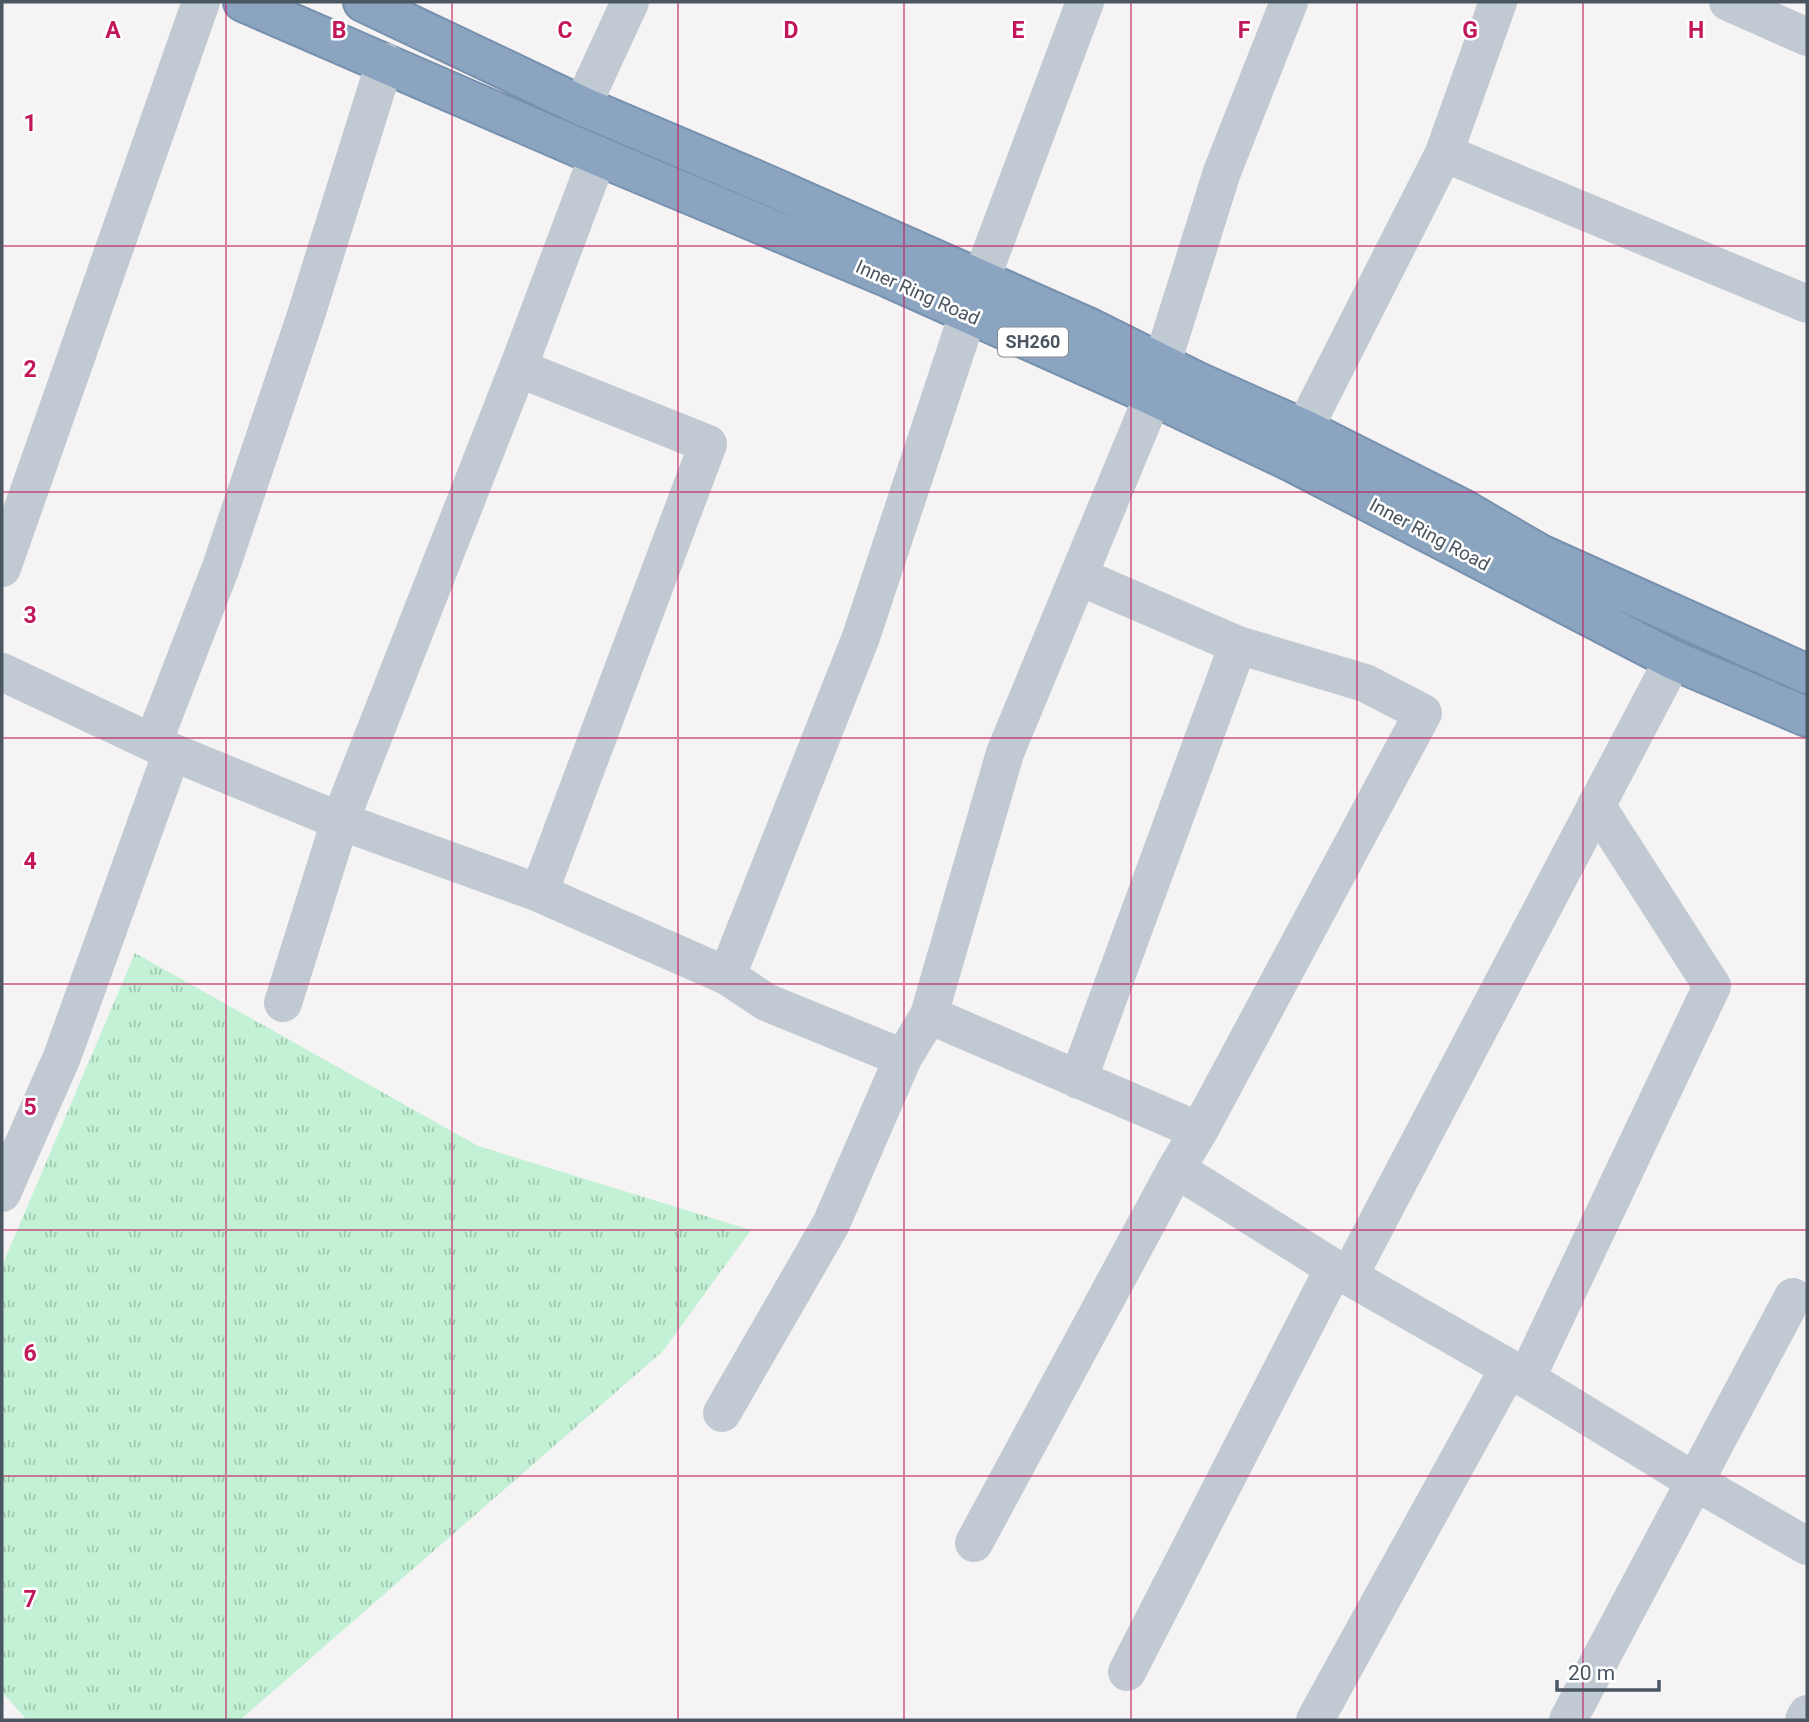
<svg xmlns="http://www.w3.org/2000/svg" width="1809" height="1722" viewBox="0 0 1809 1722" font-family="Roboto,sans-serif">
<defs>
<pattern id="park-tufts" width="24" height="20" patternUnits="userSpaceOnUse" patternTransform="scale(1.75)"><rect width="24" height="20" fill="#c3f1d5"/><path d="M3 7l-1-3M5 7V3M7 7l1-3M15 17l-1-3M17 17v-4M19 17l1-3" fill="none" stroke="#a0c6b0"/></pattern>
</defs>
<rect width="100%" height="100%" fill="#f5f3f3"/>
<path fill="url(#park-tufts)" d="M135 953 478 1146 751 1230 663 1351 240 1720H27L2 1692V1266Z"/>
<g fill="none" stroke-linecap="round" stroke-linejoin="round">
<g stroke="#7690ad" stroke-width="42">
<path id="highway" d="M243 2 598 156 889 278 1153 396 1292 462 1673 660 1807 717
M363 2 582 106 770 186 1090 328 1200 383 1304 429 1461 508 1540 554 1807 674"/>
</g>
<path stroke="#c1cad2" stroke-width="38" d="M1728 2 1807 37
M582 106 630 2
M1444 153 1498 2
M1162 363 1222 172 1289 2
M518 368 708 444 539 893
M1304 429 1444 153 1807 304
M2 568 201 2
M2 672 172 752 340 821 539 893 727 976 766 1002 903 1058 929 1015 1199 1131 1176 1169 1334 1268 1509 1368 1694 1481 1807 1546
M153 743 221 567 306 315 385 62
M727 976 861 637 968 314 1085 2
M283 1003 340 821 518 368 598 156
M929 1015 1005 753 1153 396
M1078 1080 1238 645 1078 576
M1199 1131 1423 713 1365 683 1238 645
M2 1193 62 1057 172 752
M1349 1276 1673 660
M1526 1379 1712 986 1596 805
M722 1413 831 1224 903 1058
M974 1543 1176 1169
M1127 1672 1334 1268
M1315 1720 1509 1368
M1568 1720 1793 1297
M1804 1720 1807 1714"/>
<use href="#highway" stroke="#8ba5c1" stroke-width="38"/>
</g>
<path fill="none" stroke="#c2185b" stroke-width="2" stroke-opacity="0.55" d="M226 2V1720M452 2V1720M678 2V1720M904 2V1720M1131 2V1720M1357 2V1720M1583 2V1720M2 246H1807M2 492H1807M2 738H1807M2 984H1807M2 1230H1807M2 1476H1807"/>
<g text-anchor="middle" stroke-width="5" stroke-linejoin="round" paint-order="stroke">
<rect fill="#fff" stroke="#808990" stroke-width="2" x="998" y="327.5" width="70" height="29" rx="5"/>
<g font-size="18" font-weight="bold" fill="#4a5661">
<text x="1033" y="348">SH260</text>
</g>
<g font-size="19" fill="#4a5661" stroke="#fff">
<text transform="translate(918 292) rotate(24)" y="7">Inner Ring Road</text>
<text transform="translate(1430 534) rotate(28)" y="7">Inner Ring Road</text>
</g>
</g>
<g font-size="23" text-anchor="middle" font-weight="bold" fill="#c2185b" stroke="#fff" stroke-width="5" stroke-linejoin="round" paint-order="stroke">
<text x="113" y="38">A</text>
<text x="339" y="38">B</text>
<text x="565" y="38">C</text>
<text x="791" y="38">D</text>
<text x="1018" y="38">E</text>
<text x="1244" y="38">F</text>
<text x="1470" y="38">G</text>
<text x="1696" y="38">H</text>
<text x="30" y="131">1</text>
<text x="30" y="377">2</text>
<text x="30" y="623">3</text>
<text x="30" y="869">4</text>
<text x="30" y="1115">5</text>
<text x="30" y="1361">6</text>
<text x="30" y="1607">7</text>
</g>
<rect width="1809" height="1722" fill="none" stroke="#4a5661" stroke-width="7"/>
<path d="M1557 1680v10h102v-10" fill="none" stroke="#4a5661" stroke-width="3.5"/>
<text x="1568" y="1680" font-size="21" fill="#4a5661" stroke="#ffffff" stroke-width="5" paint-order="stroke">20 m</text>
</svg>
